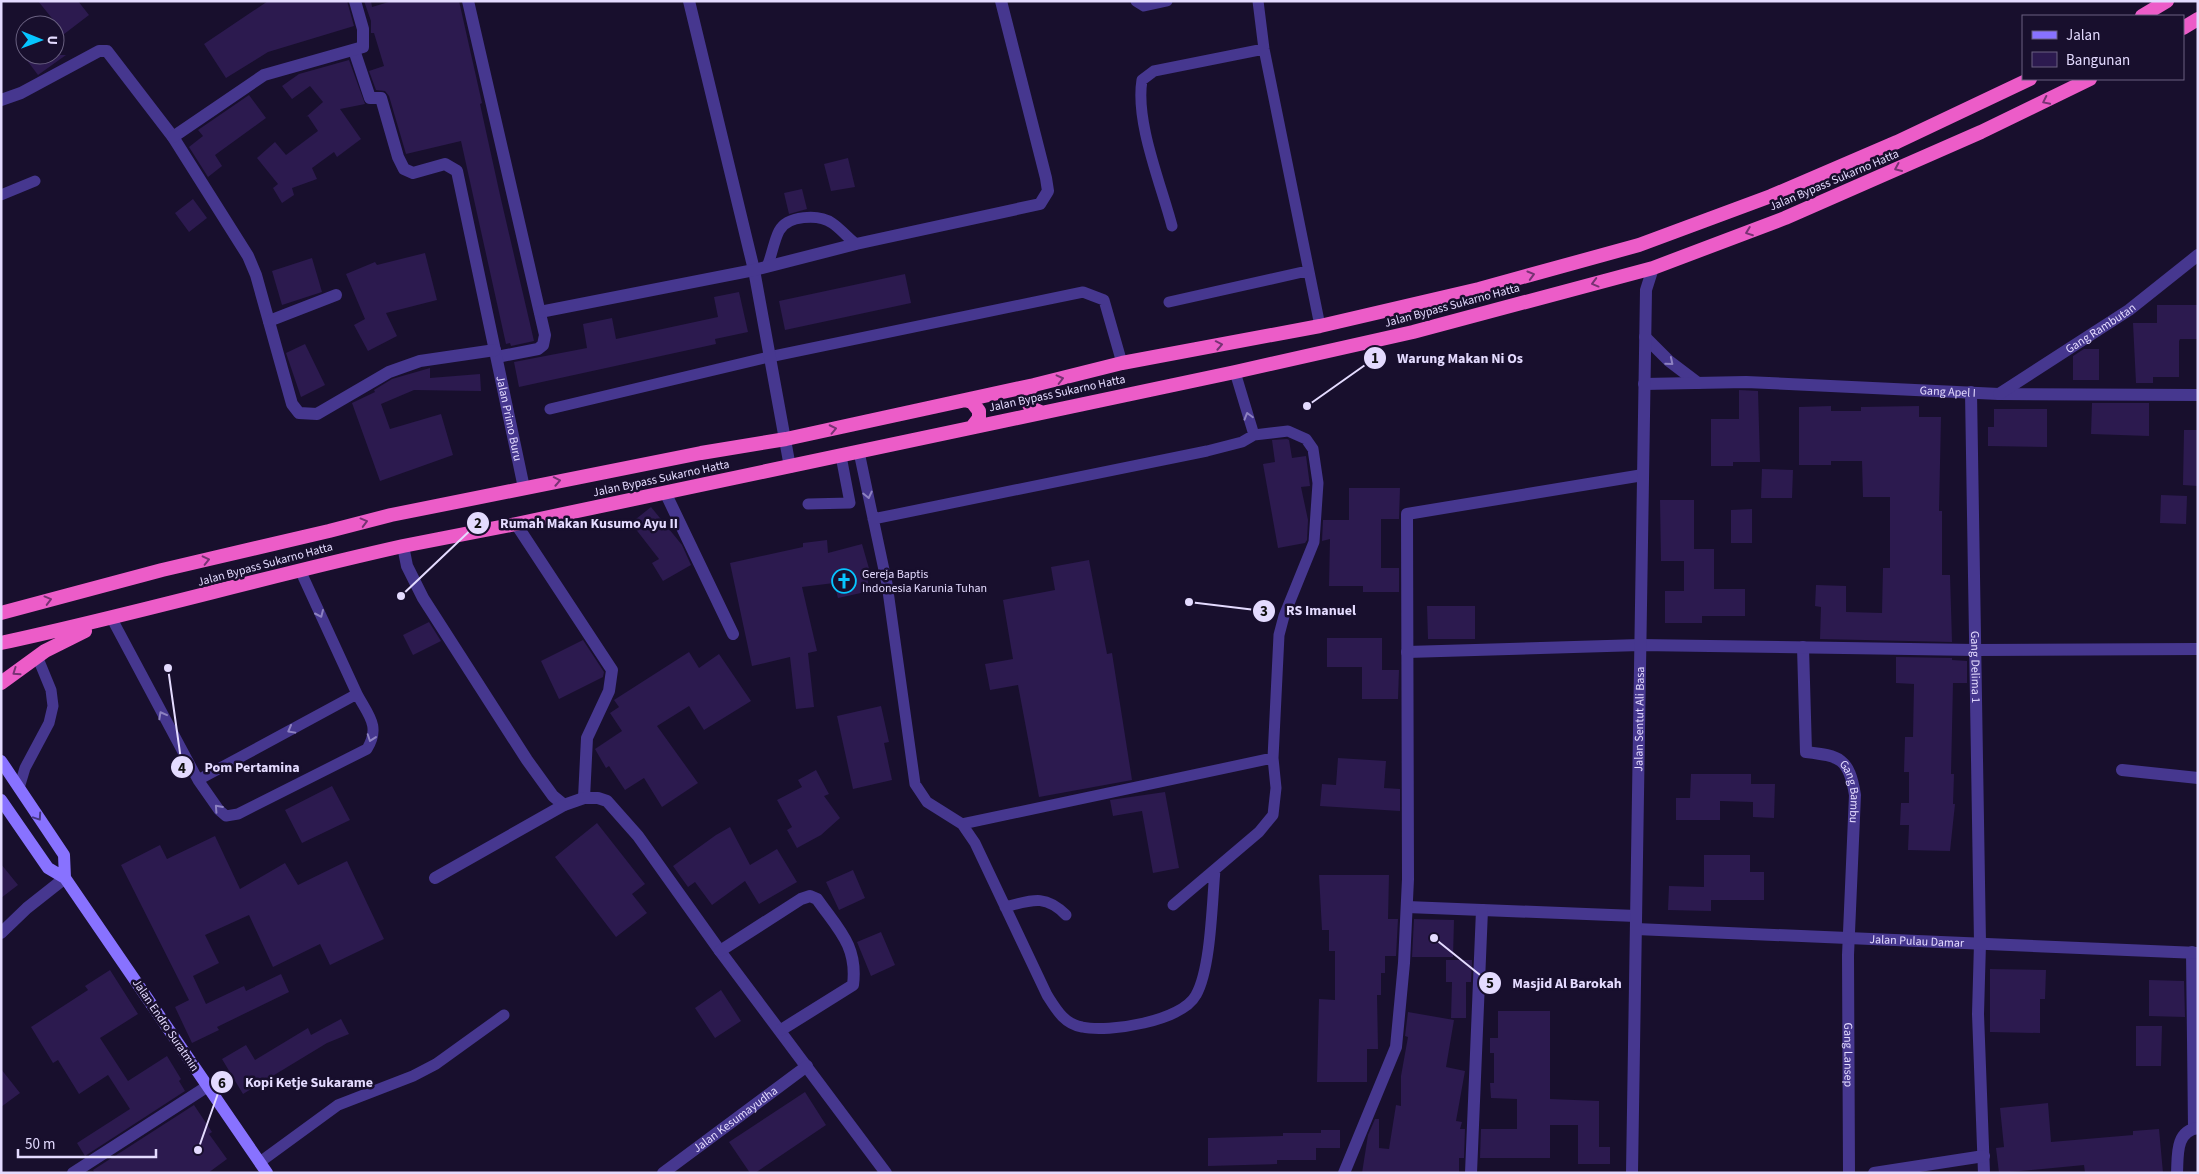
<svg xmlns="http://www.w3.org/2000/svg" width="2199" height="1174" viewBox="0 0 2199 1174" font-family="'Source Sans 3',sans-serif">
<rect width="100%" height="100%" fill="#180f2d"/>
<path fill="#2c1a4f" d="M38 1H78L89 15 55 41V22Z
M268 1H347L354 26 268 52 226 78 204 44Z
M364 1H371L372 7 392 1H459L482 103 480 104 500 195 534 341 511 346 510 343 506 344 461 141 406 154 389 96 385 91 376 90 369 71 384 66 374 33H371V21Z
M23 55H66L38 75Z
M349 60 365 104 340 109 361 139 337 157 334 152 312 168 317 179 292 188 294 195 282 203 273 188 278 184 257 158 275 142 286 155 318 131 308 116 306 117 323 102 310 86 292 99 282 86 299 74Z
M249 95 266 118 215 155 222 166 208 177 189 147 203 136 198 130Z
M848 158 855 187 831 191 824 164Z
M802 189 807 209 789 214 784 193Z
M193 199 207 218 189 232 175 213Z
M425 253 437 300 386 313 397 336 368 351 354 325 365 319 346 274 375 262 377 265Z
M312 258 322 292 282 305 272 271Z
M905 274 911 303 785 330 779 301Z
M739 292 748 332 715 339 716 344 519 387 514 362 587 348 583 324 612 318 616 339 718 317 714 297Z
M2157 305H2198V339H2180L2179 341V377H2153V383H2136L2133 323H2157Z
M305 344 325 385 301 397 286 353Z
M2084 349H2099V380H2073V356Z
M430 368V378L480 374 481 391 414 390 381 404 390 429 441 414 453 455 380 481 352 403 375 392 374 390 392 379Z
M1739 390 1758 391 1760 462H1733V466H1711V419H1739Z
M2092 403H2149V436L2091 434Z
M1831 406V411H1861V407L1919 406V417H1941L1939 511H1942V575H1950L1952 642 1820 639 1821 607 1815 606 1816 585 1846 586V612L1882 613 1883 568H1890V497H1863L1862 461H1831V465H1799V407Z
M1994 409H2047V447L1988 446V427H1994Z
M2184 430H2198V486L2183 485Z
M1287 439 1289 440 1292 458 1306 456 1310 486 1301 487 1308 520 1307 540 1305 543 1278 548 1263 464 1275 462 1272 440Z
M1762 469 1793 470 1792 498H1761Z
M1349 488H1400L1399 519H1381V568H1399V592H1363V586H1329L1330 539 1322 541 1323 520H1349Z
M2161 495 2187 496 2186 524 2160 523Z
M1660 500H1694V549H1714V589H1745V616H1702V623H1665V591H1684V561H1661Z
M651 507 682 545 691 565 663 581 652 563 659 559 631 523Z
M1752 509V543H1731V510Z
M827 540 828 553 862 544 870 572 866 573 870 591 838 598 834 583 802 587 817 651 808 653 814 707 796 709 790 657 752 666 730 563 803 547V543Z
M1089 560 1107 654 1112 653 1132 780 1039 797 1018 685 990 690 985 664 1013 659 1003 600 1055 590 1051 567Z
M1427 606H1475V639H1428Z
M429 622 441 641 413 655 403 635Z
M1327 638H1382V670H1399L1398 699H1362V667H1327Z
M583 640 604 672 603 677 559 699 541 661Z
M689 652 699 668 719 654 751 701 704 730 689 706 657 726 698 783 662 807 644 778 625 790 609 766 606 768 595 749 622 731 610 713 619 707 614 700Z
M1896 657 1952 658V660L1967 661V683H1953L1951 774H1954L1953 804H1955L1950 851 1908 850 1909 825H1900L1901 803H1909V772H1904L1905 737H1913L1914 684 1896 683Z
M881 706 889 742 884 743 892 780 853 789 837 716Z
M1338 758 1386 761 1384 788 1400 789V811L1320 806 1322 784 1336 785Z
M816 770 829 794 824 796 840 818 821 835 797 848 787 830 792 827 777 800 802 787 798 780Z
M1691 774H1751V784H1775L1774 818 1753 817V802L1720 801V820H1676V798H1690Z
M332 786 350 820 302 843 285 810Z
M1165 792 1179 868 1153 873 1142 811 1113 816 1110 800Z
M597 823 645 884 632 894 647 913 616 937 555 857Z
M730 827 750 865 777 849 797 882 759 904 745 881 712 905 695 882 688 887 673 866 716 835Z
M215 836 240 889 285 863 298 885 347 861 384 939 330 965 320 944 273 967 249 915 205 935 219 963 193 976 206 1004 244 986 246 991 281 974 289 992 217 1027 219 1030 192 1043 175 1007 189 1000 121 865 160 845 167 859Z
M1704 855H1750V872H1764V900H1711V911L1668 910 1669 886 1704 887Z
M1 864 18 885 1 898Z
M853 870 865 898 839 910 826 882Z
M1319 875H1389L1388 919H1398L1396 956H1385V973H1381V995H1377L1378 1049H1367V1082H1317L1319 999 1335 1000V951H1329V930H1322Z
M1414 919 1454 920 1453 957H1412Z
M881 932 895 965 871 976 857 942Z
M1446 960H1472L1471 982H1466V1018H1451L1452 982H1446Z
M1990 969 2046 970 2045 999H2040V1033L1990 1032Z
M110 970 138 1014 100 1038 128 1081 167 1056 181 1079 179 1081 185 1091 85 1156 77 1143 130 1109 108 1075 79 1094 58 1060 53 1063 31 1027 88 990 85 986Z
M2149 980 2184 981 2185 1017 2149 1016Z
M721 990 741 1021 715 1038 695 1008Z
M1498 1011H1550V1099L1599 1101V1147H1610V1164H1578V1125H1550V1158H1480L1481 1129H1517V1099L1491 1098 1490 1083H1494V1053H1490V1038H1498Z
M1408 1012 1454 1020 1446 1067 1465 1071 1456 1121 1462 1122 1460 1129H1465L1464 1158H1459V1173H1362L1368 1135 1375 1119H1379V1148L1389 1149 1396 1105 1401 1106V1076L1408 1037 1405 1036Z
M341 1019 349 1034 327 1043 243 1094 222 1059 246 1045 255 1060 308 1028 311 1035Z
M2136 1026H2162L2161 1066H2136Z
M1 1069 20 1093 1 1107Z
M805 1092 826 1125 755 1173H750L729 1142Z
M2048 1103 2051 1142 2133 1135V1131L2159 1129 2163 1173H2085L2084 1165 1999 1173 1996 1148 2004 1147 2000 1108Z
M194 1105 212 1132 209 1134 227 1159 208 1173H95L93 1170Z
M1321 1130H1340V1148H1316V1160H1277V1164L1208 1166V1138L1283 1136V1133H1321Z"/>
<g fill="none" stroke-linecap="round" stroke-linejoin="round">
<path stroke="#46378f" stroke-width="11" d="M1136 1 1144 6 1167 1
M1258 1 1264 49 1320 326
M1 195 35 181
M1172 226C1161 184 1135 122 1142 80L1154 71 1264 49
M768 264C772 254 774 241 779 231 787 215 819 214 832 223 841 229 848 238 856 244
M1169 302 1307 271
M1235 372 1254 435
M550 409 769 357 1083 292 1104 300 1122 363
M859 452 887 584 915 784 927 802 962 824 975 843 1047 995C1056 1009 1064 1024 1082 1027 1109 1033 1182 1021 1196 995 1211 969 1212 902 1215 870
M808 504 850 503 841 456
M873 519 1207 451 1242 442 1254 435 1288 431 1306 439 1313 449 1318 483 1314 542 1284 616 1279 635 1273 758 1276 788 1273 815 1259 832 1173 905
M112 619 198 780 357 694 300 570
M198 780 219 810 226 816 238 814 367 749C381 726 368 715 357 694
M19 788 25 768 49 723 53 706 51 690 37 656
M962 824 1273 758
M1005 907C1032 900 1045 894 1066 915
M260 1162 338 1105 413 1076 436 1064 504 1015"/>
<g stroke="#46378f" stroke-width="12">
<path d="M468 1 545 335 543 345 538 349 497 357"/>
<path d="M689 1 754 270 790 467"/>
<path id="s1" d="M354 50 370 98H381L398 157 404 169 413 173 445 164 457 171 524 488"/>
<path d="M1 100 21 93 99 51H107L173 137 248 256 256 275 292 404 299 413 317 414 389 372 420 361 495 350"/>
<path d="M173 137 264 75 363 47V29L355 1"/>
<path d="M540 312 754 270 856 244 1040 204 1048 191 1046 178 1001 1"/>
<path d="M269 321 336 295"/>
<path d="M1645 337 1669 361 1698 383"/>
<path id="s2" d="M1644 384 1746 382 1999 394 2198 395"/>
<path id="s3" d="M1971 392 1980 943 1978 1014 1984 1173"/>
<path id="s4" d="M1999 394 2129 310 2198 255"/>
<path d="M665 492 733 634"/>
<path d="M516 524 612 670 609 691 587 738 584 798"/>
<path d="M403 546 407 566 423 598 527 760 553 796 564 805"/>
<path id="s5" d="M1803 647 1806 752C1840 756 1849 758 1855 795L1848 955 1849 1173"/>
<path d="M1407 652 1640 645 1975 650 2198 649"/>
<path d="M2122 770 2198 778"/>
<path d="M435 878 564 805 584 798H598L607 801 638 836 720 951 886 1173"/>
<path d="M1407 907 1636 916"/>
<path d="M1 933 27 908 65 878"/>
<path d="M720 951 801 899 810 896 817 899C838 929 858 946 853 985L781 1030"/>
<path d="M2192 952 2194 1128"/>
<path d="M73 1173 208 1086"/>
<path id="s6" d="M663 1173 807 1066"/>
<path d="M1344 1173 1396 1047 1404 963 1408 879 1407 514 1643 475"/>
<path d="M1471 1173 1482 910"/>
<path d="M1874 1173 1984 1156"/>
<path d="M2177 1173C2178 1156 2175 1131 2198 1128"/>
</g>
<g stroke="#46378f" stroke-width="12">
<path id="s7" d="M1636 929 2198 953"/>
<path id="s8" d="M1632 1173 1646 290 1653 268"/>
</g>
<path stroke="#8872ff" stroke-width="12" d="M1 761 64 855 65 878
M1 800 48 868 65 878 267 1173"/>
<path stroke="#ec5cc8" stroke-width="14" d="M2142 16 2167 1
M2183 28 2198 19
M1034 385 1029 390 1026 399 1031 408 1040 412
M965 400 972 402 979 411V418L972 427
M1 613 162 570 329 531 391 515 701 453 786 439 1034 385 1122 363 1320 326 1479 289 1639 245 1771 196 1897 142 2030 79
M1 643C136 614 268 576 403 546L516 524 1235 372 1413 332 1653 268 1785 218 1981 132 2090 79
M1 683 45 651 85 631"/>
</g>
<defs><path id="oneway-chevron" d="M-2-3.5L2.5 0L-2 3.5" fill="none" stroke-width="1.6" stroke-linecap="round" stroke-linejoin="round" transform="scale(1.25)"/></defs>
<g stroke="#773273">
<use href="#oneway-chevron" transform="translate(2046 101) rotate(154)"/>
<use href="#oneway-chevron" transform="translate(1898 168) rotate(156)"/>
<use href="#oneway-chevron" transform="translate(1749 232) rotate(159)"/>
<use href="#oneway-chevron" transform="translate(1531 275) rotate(-16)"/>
<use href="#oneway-chevron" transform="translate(1595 283) rotate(165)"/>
<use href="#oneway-chevron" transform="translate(1219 345) rotate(-11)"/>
<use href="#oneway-chevron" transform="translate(1060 379) rotate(-14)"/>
<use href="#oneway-chevron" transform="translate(833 429) rotate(-12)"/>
<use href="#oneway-chevron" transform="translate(557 481) rotate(-11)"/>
<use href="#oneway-chevron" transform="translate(364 522) rotate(-15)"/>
<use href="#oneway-chevron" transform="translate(206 560) rotate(-13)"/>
<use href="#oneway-chevron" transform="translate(48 600) rotate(-15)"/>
<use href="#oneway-chevron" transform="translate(16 672) rotate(145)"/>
</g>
<g stroke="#8d81c1">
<use href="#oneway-chevron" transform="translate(1670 362) rotate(40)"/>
<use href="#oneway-chevron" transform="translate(1248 416) rotate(-106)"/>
<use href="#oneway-chevron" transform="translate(868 495) rotate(77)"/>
<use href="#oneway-chevron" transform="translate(320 614) rotate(66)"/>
<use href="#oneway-chevron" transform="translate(162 715) rotate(-118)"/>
<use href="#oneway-chevron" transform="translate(291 730) rotate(151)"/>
<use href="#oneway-chevron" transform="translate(371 738) rotate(109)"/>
<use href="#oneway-chevron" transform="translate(218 808) rotate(-132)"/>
</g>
<use stroke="#453781" href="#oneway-chevron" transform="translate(38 817) rotate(56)"/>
<defs>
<g id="church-ring" transform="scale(1.25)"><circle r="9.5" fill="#180f2d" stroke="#07c5ff" stroke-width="1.5"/><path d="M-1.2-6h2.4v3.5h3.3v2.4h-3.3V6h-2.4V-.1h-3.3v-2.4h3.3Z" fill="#07c5ff"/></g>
</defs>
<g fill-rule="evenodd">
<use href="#church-ring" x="844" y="581"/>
</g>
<g text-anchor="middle" stroke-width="5" stroke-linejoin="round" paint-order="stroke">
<g font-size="12" fill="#e4dbff" stroke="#180f2d">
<text transform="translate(1834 180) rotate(-23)" y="4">Jalan Bypass Sukarno Hatta</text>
<text transform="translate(1452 305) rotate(-15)" y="4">Jalan Bypass Sukarno Hatta</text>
<text dy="4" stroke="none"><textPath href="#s4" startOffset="121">Gang Rambutan</textPath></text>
<text dy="4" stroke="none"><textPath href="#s2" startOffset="304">Gang Apel I</textPath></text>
<text transform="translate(1057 393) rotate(-12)" y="4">Jalan Bypass Sukarno Hatta</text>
<text dy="4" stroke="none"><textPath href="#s1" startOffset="446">Jalan Primo Buru</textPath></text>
<text transform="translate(661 478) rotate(-12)" y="4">Jalan Bypass Sukarno Hatta</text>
<text transform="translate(265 564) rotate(-15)" y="4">Jalan Bypass Sukarno Hatta</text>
<text dy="4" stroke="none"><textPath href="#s3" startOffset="275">Gang Delima 1</textPath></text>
<text dy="4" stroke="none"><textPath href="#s8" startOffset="454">Jalan Sentut Ali Basa</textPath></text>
<text dy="4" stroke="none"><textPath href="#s5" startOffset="175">Gang Bambu</textPath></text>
<text dy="4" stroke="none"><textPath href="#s7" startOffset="281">Jalan Pulau Damar</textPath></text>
<text transform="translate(166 1025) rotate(56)" y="4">Jalan Endro Suratmin</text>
<text dy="4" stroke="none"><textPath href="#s5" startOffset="439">Gang Lansep</textPath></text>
<text dy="4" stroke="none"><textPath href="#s6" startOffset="90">Jalan Kesumayudha</textPath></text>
</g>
<g font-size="12" fill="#e4dbff" stroke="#180f2d" text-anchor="start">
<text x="862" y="578">Gereja Baptis<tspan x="862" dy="14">Indonesia Karunia Tuhan</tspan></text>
</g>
</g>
<path fill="none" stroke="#e4dbff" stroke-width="2" d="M1307 406L1375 358M401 596L478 523M1189 602L1264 611M168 668L182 767M1434 938L1490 983M198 1150L222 1082"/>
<g fill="#e4dbff" stroke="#180f2d" stroke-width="2">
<circle cx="1307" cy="406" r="5"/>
<circle cx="401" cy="596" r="5"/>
<circle cx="1189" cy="602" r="5"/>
<circle cx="168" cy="668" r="5"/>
<circle cx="1434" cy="938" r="5"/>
<circle cx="198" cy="1150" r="5"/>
<circle cx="1375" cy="358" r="12"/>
<circle cx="478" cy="523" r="12"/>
<circle cx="1264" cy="611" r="12"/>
<circle cx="182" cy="767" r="12"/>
<circle cx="1490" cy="983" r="12"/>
<circle cx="222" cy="1082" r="12"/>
</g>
<g font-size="15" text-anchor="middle" font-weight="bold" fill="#111">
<text x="1375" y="363">1</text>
<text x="478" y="528">2</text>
<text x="1264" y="616">3</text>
<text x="182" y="773">4</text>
<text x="1490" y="988">5</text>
<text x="222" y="1088">6</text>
</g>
<g font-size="14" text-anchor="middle" font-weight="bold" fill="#e4dbff" stroke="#180f2d" stroke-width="5" stroke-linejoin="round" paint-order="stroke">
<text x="1460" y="363">Warung Makan Ni Os</text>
<text x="589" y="528">Rumah Makan Kusumo Ayu II</text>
<text x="1321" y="615">RS Imanuel</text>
<text x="252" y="772">Pom Pertamina</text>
<text x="1567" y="988">Masjid Al Barokah</text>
<text x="309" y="1087">Kopi Ketje Sukarame</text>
</g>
<rect width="2199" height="1174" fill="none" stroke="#e4dbff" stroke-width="5"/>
<rect x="2022" y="15" width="162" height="65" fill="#180f2d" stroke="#6a6181"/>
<rect x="2032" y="31" width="25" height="8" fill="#8872ff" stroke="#6a6181"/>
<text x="2066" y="40" font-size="15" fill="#e4dbff">Jalan</text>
<rect x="2032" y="52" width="25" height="15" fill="#2c1a4f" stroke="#6a6181"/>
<text x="2066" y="65" font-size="15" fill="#e4dbff">Bangunan</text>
<g transform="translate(40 40) rotate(91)"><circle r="24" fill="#180f2d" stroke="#6a6181"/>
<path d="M0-4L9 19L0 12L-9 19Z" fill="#07c5ff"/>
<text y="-8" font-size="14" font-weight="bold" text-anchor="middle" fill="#e4dbff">U</text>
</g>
<path d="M18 1149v8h138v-8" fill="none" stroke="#e4dbff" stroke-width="2.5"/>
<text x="25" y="1149" font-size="15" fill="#e4dbff" stroke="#180f2d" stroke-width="4" paint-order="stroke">50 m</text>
</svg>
